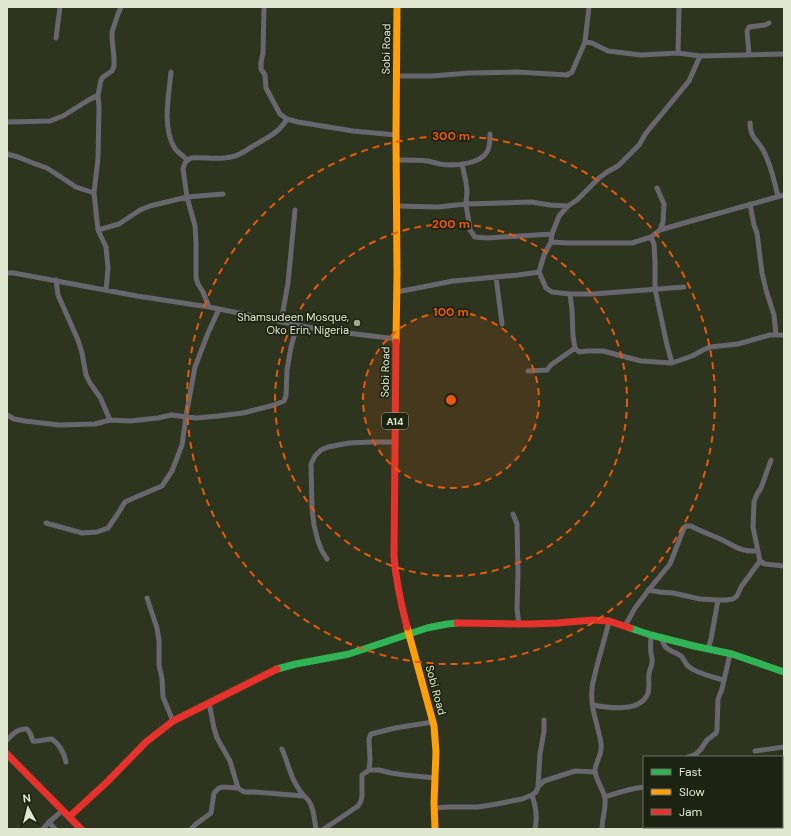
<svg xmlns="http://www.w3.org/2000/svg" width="791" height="836" viewBox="0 0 791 836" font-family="'DM Sans',sans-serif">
<rect width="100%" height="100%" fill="#2e351f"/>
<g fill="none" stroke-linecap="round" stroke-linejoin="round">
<path stroke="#6a666f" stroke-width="5" d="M264 7 263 53 261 62V69L265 75 266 88 280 114 287 119 298 122 353 131 396 135
M56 38 60 7
M585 42 592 43 608 51 641 55 678 53 700 56 784 54
M678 53 679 7
M749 54 747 31 749 27 765 25 769 23
M171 72C169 95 162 126 174 147 177 152 183 156 188 160
M396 76H432L469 73 517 72 567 75 572 72 585 42 589 7
M7 122 50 121 63 116 87 101 98 95
M750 123C751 140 756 137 763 150 771 164 774 181 778 196
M7 154 18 157 33 163 47 168 76 187 94 193
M396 160C407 160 418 160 428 161 432 162 436 163 440 164 453 166 479 165 487 152 490 147 490 140 490 134
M462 164 466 182 467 191 466 204 470 230 475 237 487 238 552 234
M657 188 664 204 663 222 660 230
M750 204 754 225 757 233 762 273 766 290 774 315 776 335
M397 206 438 207 466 204 531 202 550 205 568 206
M98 230 119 224 140 210 150 206 187 197 223 194
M651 237 654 244 655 262V289L667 345 672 363
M551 242 568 243H632L651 237 660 230 684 223 784 195
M7 273H14L137 296 209 307 322 330 397 339
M496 277 502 324
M56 280 58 295 78 340 82 353 86 375 90 383 100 397 110 420
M684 287 593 294H570L552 292 546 288 539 272 544 255 551 242 552 234 559 216 568 206 577 200 599 178 607 172 618 166 639 145 646 133 689 81 700 56
M106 290 108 268 106 247 98 230 94 193 98 158 99 107 98 95 101 80 103 77 112 71 114 66V58L112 38V32L118 14 121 7
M397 292 453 281 518 275 539 272
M570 294 572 310 573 336 575 348 579 352 587 351H603L641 361 672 363 692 356 703 350 710 347 738 344 770 335H784
M209 307 203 292 198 284 196 278V242L195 226 187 197 183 169 185 163 188 160 191 158C205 157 218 160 231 157 239 156 247 150 253 146 265 139 280 132 287 119
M281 322 288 283 295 210
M528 371 547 370 551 365 575 348
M7 415 14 419 25 421 59 425 95 424 110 420 130 421 158 418 171 415 196 418 218 416 243 413 274 405 284 401 286 396 287 370 291 347 297 325
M771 460 761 488 757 494 754 502 753 527 760 561 765 564 784 566
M513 514 517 524 518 572 517 609 519 625
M46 523 82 533 97 532 108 528 117 515 125 502 136 497 162 486 172 471 182 445 186 416 195 367 208 333 219 309
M327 559 322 551 318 541 314 525 312 508 311 464 315 456 321 450 328 447 349 443 372 442H395
M648 590 660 592 673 593 700 599 718 600H726L733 599 737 596 741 587 760 561
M147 598 157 628 159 641V665L162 679 163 697 173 721
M625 626 635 608 651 587 670 564 684 528 686 526H691C700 531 709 534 718 538 734 545 739 552 757 551
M662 638C663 650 672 650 681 656 684 659 685 663 688 666 695 673 714 677 723 680
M708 649 711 639 718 600
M209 703 214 728 217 738 230 761 238 788 244 792H254L304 796C314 803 314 818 316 829
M593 705C609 708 641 713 648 693 650 686 648 681 649 674 649 670 652 667 652 662 653 659 651 656 651 653 650 647 651 641 651 635
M7 740C13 734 18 728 27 729L30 733 33 741C38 742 46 739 52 739 60 745 64 752 66 762
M282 749C285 756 287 763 290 771 293 780 298 789 304 796
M755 751 784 747
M688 757 696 754 701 749 707 740 716 733 717 730 718 699 722 689 730 654
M369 770H379L391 773 405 775 435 778
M538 787 544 781 575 771 595 772
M532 795C536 807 538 817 535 829
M605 797C617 793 631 788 644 787
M434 808 449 807H478L497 804 522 799 532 795 536 792 538 787 540 754 544 731V720
M782 815H784
M49 822 55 829
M43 829 49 822 62 811
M191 829 196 824 211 813 214 793 219 788 222 787 238 788
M324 829 358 806 361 801 362 796V775L369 770 370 760 369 739 371 734 395 728 433 722
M602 829C602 819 606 809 605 799 604 789 595 780 595 770 596 760 603 754 601 743 598 725 590 708 592 689 592 684 594 679 595 674 599 656 605 639 609 621
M747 829V827"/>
<path stroke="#30b455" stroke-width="7" d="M630 628 651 635 694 646 732 654 784 672
M277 669 296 664 349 654 427 628 447 624 457 623"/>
<path stroke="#ff9f0a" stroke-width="7" d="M396 342 397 274 396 135 397 7
M407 627 434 726 436 752 434 803 435 829"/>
<path stroke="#e5322d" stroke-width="7" d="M396 342 394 557C396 581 401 604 407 627
M457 623 530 624 557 623 593 620 609 621 630 628
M7 754 81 829
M69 817 107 782 146 742 173 721 277 669"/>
</g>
<circle cx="451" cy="400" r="88" fill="#e8590c" fill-opacity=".12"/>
<g fill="none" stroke="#e8590c" stroke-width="2" stroke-dasharray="7 5">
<circle cx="451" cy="400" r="88"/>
<circle cx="451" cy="400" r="176"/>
<circle cx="451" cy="400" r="264"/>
</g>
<circle fill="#a1a992" stroke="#1d2312" stroke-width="1.5" cx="357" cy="323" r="4"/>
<g text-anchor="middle" stroke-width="3.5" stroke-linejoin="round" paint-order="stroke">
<rect fill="#1d2312" stroke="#a5ac97" stroke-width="1" x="382" y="413" width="26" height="16" rx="3"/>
<g font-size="10" font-weight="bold" fill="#dfe7d0">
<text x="395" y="425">A14</text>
</g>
<g font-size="11" fill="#dfe7d0" stroke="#1d2312">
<text transform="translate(386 49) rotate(-89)" y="4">Sobi Road</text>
<text transform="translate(385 372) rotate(-89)" y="4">Sobi Road</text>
<text transform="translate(436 690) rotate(75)" y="4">Sobi Road</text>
</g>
<g font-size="11" fill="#dfe7d0" stroke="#1d2312" text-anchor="end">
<text x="349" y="321">Shamsudeen Mosque,<tspan x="349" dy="13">Oko Erin, Nigeria</tspan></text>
</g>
</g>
<circle cx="451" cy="400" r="6" fill="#e8590c" stroke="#1d2312" stroke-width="2"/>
<g font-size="12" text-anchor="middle" font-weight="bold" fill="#e8590c" stroke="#1d2312" stroke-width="3.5" stroke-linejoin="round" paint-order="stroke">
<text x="451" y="140">300 m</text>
<text x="451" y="228">200 m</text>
<text x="451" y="316">100 m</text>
</g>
<rect width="791" height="836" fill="none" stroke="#dfe7d0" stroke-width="16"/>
<rect x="643" y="756" width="140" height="72" fill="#1d2312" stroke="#6b715e"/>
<rect x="651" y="769" width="20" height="6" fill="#30b455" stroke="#6b715e"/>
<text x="679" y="776" font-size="12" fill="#dfe7d0">Fast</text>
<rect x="651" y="789" width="20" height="6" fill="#ff9f0a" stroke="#6b715e"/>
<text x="679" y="796" font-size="12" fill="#dfe7d0">Slow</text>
<rect x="651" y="809" width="20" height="6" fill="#e5322d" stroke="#6b715e"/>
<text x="679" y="816" font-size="12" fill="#dfe7d0">Jam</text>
<g transform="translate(28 808) rotate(353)" stroke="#1d2312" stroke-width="3" paint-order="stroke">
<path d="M0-3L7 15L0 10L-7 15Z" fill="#dfe7d0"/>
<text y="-6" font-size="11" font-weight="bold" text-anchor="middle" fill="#dfe7d0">N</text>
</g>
</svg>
